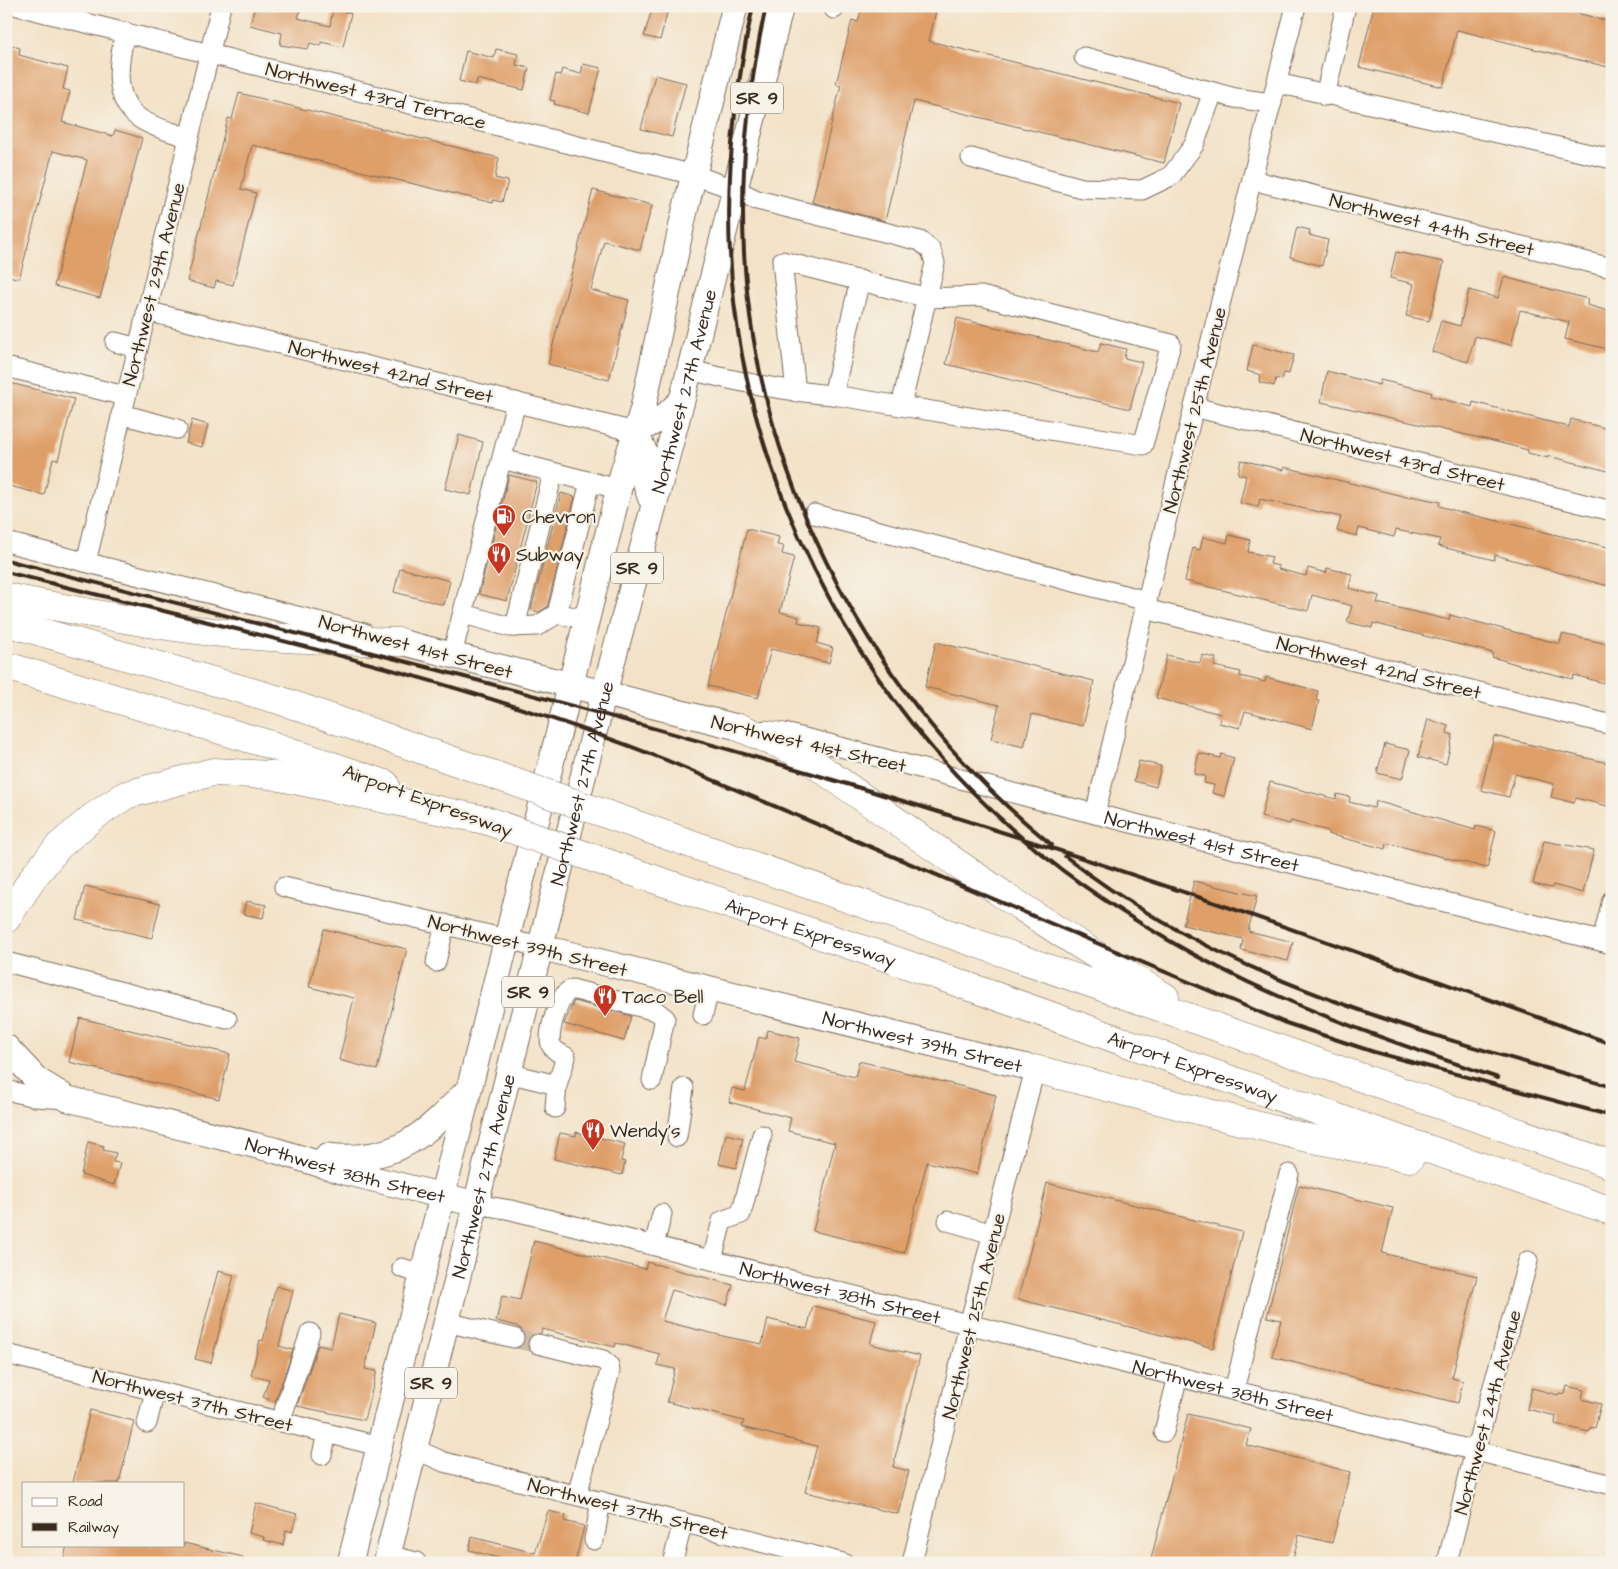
<svg xmlns="http://www.w3.org/2000/svg" width="1618" height="1569" viewBox="0 0 1618 1569" font-family="'Architects Daughter',sans-serif">
<rect width="100%" height="100%" fill="#f7f3e8"/>
<filter id="ink" filterUnits="userSpaceOnUse"><feTurbulence type="fractalNoise" baseFrequency=".02" numOctaves="2"/><feDisplacementMap in="SourceGraphic" scale="10" xChannelSelector="R" yChannelSelector="G"/><feConvolveMatrix kernelMatrix="1 2 1 2 8 2 1 2 1" color-interpolation-filters="sRGB"/></filter>
<filter id="wash" filterUnits="userSpaceOnUse"><feTurbulence type="fractalNoise" baseFrequency=".0096" numOctaves="4" result="noise"/><feDisplacementMap in="SourceGraphic" scale="20" xChannelSelector="R" yChannelSelector="G"/><feGaussianBlur stdDeviation="1.12" result="paint"/><feColorMatrix in="noise" values="0 0 0 0 0 0 0 0 0 0 0 0 0 0 0 0 0 1.4 0 .05"/><feComposite in="paint" operator="in"/></filter>
<g filter="url(#wash)">
<rect width="100%" height="100%" fill="#f3e2c7"/>
<g id="blocks">
<path fill="#de9f69" d="M255 6H302L298 18 330 26 333 9 351 13 343 47 321 42V46L310 43 308 49 280 45 282 33 250 25Z
M653 6H669L660 40 644 36Z
M862 6H937L929 41 1179 103 1164 163 914 101 885 221 812 202 841 85 836 84 852 20 858 22Z
M1374 6H1550L1612 22V68L1457 30 1443 87 1359 67Z
M6 44 20 48 19 55 68 68 63 89 70 91 62 122 113 136 115 130 142 138 100 298 54 286 87 160 53 151 19 279 6 275Z
M496 49 518 54 516 65 529 68 524 90 477 79 476 85 459 81 466 51 494 58Z
M583 64 601 68 589 113 554 104 555 101 550 100 556 74 560 75 562 69 581 74Z
M655 75 686 83 672 137 641 129Z
M239 93 499 158 495 178 508 181 502 202 493 200V203L252 145 241 189 256 193 233 285 216 281 214 288 187 281 228 118 232 119Z
M593 190 652 205 640 250 604 241 591 290 629 300 609 380 548 364Z
M1297 227 1310 230 1309 235 1328 240 1322 266 1290 257Z
M1396 252 1444 262 1429 321 1406 316 1414 284 1390 278Z
M1504 277 1588 299 1587 305 1612 312V350L1565 339 1569 322 1520 310 1511 345 1475 336 1468 362 1432 352 1441 321 1460 326 1469 290 1498 298Z
M957 318 1098 352 1101 343 1126 349 1124 358 1142 362 1130 409 946 364Z
M1253 345 1294 355 1289 374 1284 373 1282 380 1276 378 1274 386 1259 382 1261 375 1247 371Z
M1327 371 1379 385 1380 380 1423 390 1432 393 1431 396 1472 407 1473 402 1569 427 1571 419 1612 430V472L1548 456V458L1528 453V450L1489 440 1321 402Z
M6 382 74 399 58 460 53 459 44 495 6 485Z
M192 420 208 425 202 447 186 443Z
M459 435 483 442 471 495 445 489Z
M1241 460 1284 470V467L1411 498V496L1440 502 1439 506 1460 512 1612 548V587L1495 555 1494 560 1438 546 1440 539 1396 530 1394 537 1359 528 1357 536 1337 531 1341 517 1315 511 1260 499 1258 507 1240 503 1246 476 1238 474Z
M509 475 537 482 507 601 479 594Z
M561 493 575 497 547 607 539 612 531 610Z
M747 529 779 537 777 545 784 546 782 554 794 557 780 612 799 617 798 622 821 628 817 643 833 648 829 663 771 649 758 698 708 686Z
M1229 535 1250 540 1248 552 1272 557 1270 564 1279 566 1278 569 1306 576 1308 568 1326 573 1327 568 1352 574 1349 588 1379 596 1377 603 1449 620 1450 615 1560 644 1562 634 1612 645V685L1574 675 1573 679 1540 671 1492 657 1493 653 1373 623 1372 628 1347 622 1352 606 1312 595 1308 611 1185 581 1193 548 1200 550 1203 537 1227 543Z
M400 568 450 581 444 605 394 592Z
M936 642 1094 681 1083 726 1032 714 1024 747 991 739 999 705 925 687Z
M1167 655 1200 663 1202 655 1216 658 1214 666 1241 672 1240 676 1265 682 1266 677 1318 691 1316 700 1319 701 1312 729 1245 711 1240 728 1219 723 1221 714 1156 698Z
M1428 719 1448 726 1447 733 1453 735 1446 764 1418 757Z
M1494 736 1612 764V801L1608 800 1607 806 1576 798 1574 803 1551 797 1554 784 1515 774 1509 797 1481 790Z
M1385 744 1410 750 1402 779 1377 773Z
M1199 753 1220 758 1221 754 1234 758 1224 796 1212 793 1214 785 1204 783 1205 776 1194 774Z
M1139 761 1161 766 1156 787 1134 781Z
M1270 782 1336 799 1337 794 1350 797 1349 802 1374 808 1376 801 1475 830 1476 826 1496 831 1487 868 1387 843 1386 849 1328 834V831L1291 821 1290 824 1261 817Z
M1544 841 1594 850 1583 893 1553 885 1552 888 1533 884Z
M1194 881 1257 896 1248 931 1293 942 1288 961 1241 950 1243 939 1183 925Z
M85 886 160 904 152 938 77 920Z
M246 901 266 905 263 918 243 914Z
M324 929 407 949 377 1070 339 1060 354 998 309 987Z
M574 1001 631 1016 624 1041 564 1024Z
M80 1018 230 1054 219 1099 69 1062Z
M768 1030 800 1038 794 1062 855 1077 859 1061 996 1095 977 1174 927 1162 904 1253 813 1231 835 1143 788 1131 791 1118 729 1102 732 1088 745 1091 759 1037 766 1039Z
M576 1132 625 1144 621 1161 625 1162 622 1175 554 1159 560 1133 576 1136Z
M726 1134 743 1138 736 1168 719 1164Z
M88 1142 104 1146 103 1150 116 1153 113 1162 120 1163 114 1185 81 1175Z
M1047 1183 1242 1232 1213 1348 1018 1299Z
M1299 1185 1393 1208 1382 1253 1477 1276 1452 1378 1463 1381 1458 1403 1272 1357 1281 1320 1267 1317Z
M534 1241 645 1269 647 1262 733 1285 727 1305 672 1290 662 1321 727 1337 762 1344 768 1319 807 1329 813 1306 876 1321 870 1344 920 1356 893 1467 909 1471 898 1514 805 1492 817 1446 742 1427 744 1421 667 1402 675 1369 657 1365 660 1354 616 1343 615 1347 542 1329 541 1333 530 1337 527 1342 529 1350 520 1347 525 1340 522 1330 517 1326 496 1321 502 1296 520 1300Z
M218 1271 234 1275 211 1363 195 1359Z
M276 1286 293 1291 279 1346 293 1350 275 1402 263 1397 269 1379 251 1375 260 1340 263 1341Z
M339 1314 376 1323 365 1369 377 1371 364 1420 297 1406 318 1345 331 1348Z
M1567 1386 1584 1390 1582 1399 1601 1404 1595 1428 1591 1427 1589 1432 1555 1424 1556 1416 1527 1409 1532 1388 1558 1395 1559 1393 1565 1394Z
M90 1410 134 1421 119 1483H73Z
M1188 1414 1251 1429 1246 1445 1350 1472 1332 1543 1299 1535 1292 1563H1150Z
M256 1503 297 1514 292 1532 286 1530 283 1545 263 1540 264 1537 249 1533Z
M548 1511 566 1515 564 1521 584 1526 575 1563H517L469 1550 472 1537 535 1553Z
M184 1543 243 1557V1563H63L67 1545H184Z"/>
</g>
</g>
<g filter="url(#ink)">
<use href="#blocks" fill-opacity="0" stroke="#7b6a59" stroke-width="1"/>
<g fill="none" stroke-linecap="round" stroke-linejoin="round">
<path stroke="#cebda5" stroke-width="19" stroke-dasharray="19 9" stroke-linecap="butt" d="M514 1338 538 1344"/>
<g stroke="#7b6a59" stroke-width="21">
<g id="minor">
<path d="M18 6 694 175 734 189 757 200 920 241 931 250 935 263 901 406"/>
<path d="M834 9 835 6"/>
<path d="M125 32C119 60 111 98 139 118 153 128 173 132 189 138"/>
<path d="M1084 57 1235 98 1272 103"/>
<path d="M1277 83 1612 159"/>
<path d="M1325 96 1346 6"/>
<path d="M971 158 1082 188 1142 190 1171 176 1194 145 1213 92"/>
<path d="M1252 180 1612 268"/>
<path d="M146 311 635 432"/>
<path d="M115 342 138 348"/>
<path d="M6 367 125 396"/>
<path d="M690 370C738 382 783 391 833 395L1143 445 1171 344 981 296 928 298 782 261 796 392"/>
<path d="M833 395 860 280"/>
<path d="M1194 407 1612 511"/>
<path d="M121 414 177 429"/>
<path d="M502 459 618 489"/>
<path d="M814 514 1147 601"/>
<path d="M6 542 364 633"/>
<path d="M86 562 221 6"/>
<path d="M1145 609 1612 725"/>
<path d="M464 614 510 627 537 626 557 614 588 619"/>
<path d="M557 614 590 482"/>
<path d="M515 627 553 473"/>
<path d="M452 655 516 402"/>
<path id="s1" d="M765 730 784 733 829 744 1036 799 1612 944"/>
<path d="M1095 814 1194 407 1296 6"/>
<path d="M284 887 540 947"/>
<path d="M1602 941 1612 900"/>
<path d="M6 962 227 1019"/>
<path d="M436 962 445 924"/>
<path d="M703 1015 709 990"/>
<path d="M508 1073 557 1085 555 1108"/>
<path d="M557 1085 566 1057C561 1054 554 1051 551 1045 547 1033 559 993 572 989L656 1011 665 1018 652 1080"/>
<path d="M6 1090 35 1097 67 1099"/>
<path d="M677 1137 684 1088"/>
<path id="s2" d="M476 1204 511 1210 1612 1485"/>
<path d="M948 1221 993 1234"/>
<path d="M654 1245 662 1214"/>
<path d="M712 1260 722 1221 741 1214 762 1135"/>
<path d="M402 1268 422 1274"/>
<path d="M446 1322 514 1338"/>
<path d="M538 1344 603 1360 609 1365 610 1371 577 1495"/>
<path d="M6 1354 379 1446"/>
<path d="M1234 1390 1289 1174"/>
<path d="M280 1422 310 1333"/>
<path d="M147 1423 155 1391"/>
<path d="M1164 1432 1178 1376"/>
<path d="M415 1449 444 1462 843 1563"/>
<path d="M322 1455 327 1433"/>
<path d="M594 1540 601 1501"/>
<path d="M388 1555 416 1562"/>
<path d="M673 1560 683 1522"/>
<path d="M912 1563 969 1325 1035 1069"/>
<path d="M1447 1563 1475 1451 1528 1261"/>
</g>
</g>
<g stroke="#7b6a59" stroke-width="27">
<g id="major">
<path d="M650 497 645 481 646 455 635 432 664 417 682 400"/>
<path d="M400 642 741 728"/>
<path id="s3" d="M540 947 1035 1069"/>
<path id="s4" d="M6 1047 37 1080 68 1099 274 1150 345 1172 476 1204"/>
<path d="M327 1156C395 1164 424 1136 468 1090"/>
<path d="M350 1563C442 1199 534 836 623 472L643 408 683 219 735 6"/>
<path id="s5" d="M386 1563 604 693 682 400 781 6"/>
</g>
</g>
<g stroke="#7b6a59" stroke-width="29">
<g id="highway">
<path d="M6 597C72 610 139 623 205 631 270 639 335 640 400 642"/>
<path d="M6 622 279 700 497 776"/>
<path d="M6 666 271 745 385 784"/>
<path d="M741 728 794 751 815 764C930 845 1044 926 1165 997"/>
<path d="M640 826 1612 1165"/>
<path id="s6" d="M630 871 897 961 1363 1127 1612 1211"/>
<path d="M6 919 35 875 59 846 93 817 126 795 213 772 271 775 485 820"/>
<path d="M1035 1069 1303 1137 1410 1158"/>
</g>
</g>
<use href="#minor" stroke="#fff" stroke-width="19"/>
<use href="#major" stroke="#fff" stroke-width="25"/>
<use href="#highway" stroke="#fff" stroke-width="28"/>
<path stroke="#3b2a1e" stroke-width="4" d="M753 6C735 88 726 170 730 253 741 472 850 686 1013 830 1060 872 1114 908 1168 940 1272 1001 1385 1040 1498 1078
M766 6C748 88 740 170 744 253 756 481 875 703 1052 845
M6 560C276 628 546 695 813 774 1083 853 1348 948 1612 1044
M6 572C228 628 453 676 666 760L1283 1022 1374 1052 1612 1116
M1065 856C1222 981 1423 1033 1612 1087"/>
<g stroke="#7b6a59" stroke-width="29" stroke-linecap="butt">
<path id="highway-bridge" d="M497 776 640 826
M485 820 630 871"/>
</g>
<use href="#highway-bridge" stroke="#fff" stroke-width="28"/>
</g>
</g>
<defs>
<g id="fuel-pin" transform="scale(1.25)"><path d="M0 17L-7.5 6A9.5 9.5 0 1 1 7.5 6Z" fill="#c8321e" stroke="#f7f3e8"/><path d="M-5.5-6h7V0h2V4h1.3V-2.5L3-4.5l.8-.8L6-3V5H2.5V1h-1V6h-7ZM-4.2-4.7v3.2H.2V-4.7Z" fill="#fff"/></g>
<g id="restaurant-pin" transform="scale(1.25)"><path d="M0 17L-7.5 6A9.5 9.5 0 1 1 7.5 6Z" fill="#c8321e" stroke="#f7f3e8"/><path d="M-5-6h1v4h1v-4h1v4h1v-4h1v5L-1.5 .5V6h-2V.5L-5-1ZM5-6V6H3V1.5H1.5Q1.5-4 5-6Z" fill="#fff"/></g>
</defs>
<g fill-rule="evenodd">
<use href="#fuel-pin" x="504" y="516"/>
<use href="#restaurant-pin" x="499" y="554"/>
<use href="#restaurant-pin" x="605" y="996"/>
<use href="#restaurant-pin" x="593" y="1130"/>
</g>
<g text-anchor="middle" stroke-width="4.5" stroke-linejoin="round" paint-order="stroke">
<g fill="#f7f3e8" stroke="#73665b" stroke-width="1">
<rect x="731" y="82.5" width="52" height="31" rx="4"/>
<rect x="611" y="552.5" width="52" height="31" rx="4"/>
<rect x="502" y="976.5" width="52" height="31" rx="4"/>
<rect x="405" y="1367.5" width="52" height="31" rx="4"/>
</g>
<g font-size="18" font-weight="bold" fill="#3b2a1e">
<text x="757" y="104">SR 9</text>
<text x="637" y="574">SR 9</text>
<text x="528" y="998">SR 9</text>
<text x="431" y="1389">SR 9</text>
</g>
<g font-size="19" fill="#3b2a1e" stroke="#f7f3e8">
<text transform="translate(376 95) rotate(14)" y="7">Northwest 43rd Terrace</text>
<text transform="translate(1432 224) rotate(14)" y="7">Northwest 44th Street</text>
<text transform="translate(153 284) rotate(-76)" y="7">Northwest 29th Avenue</text>
<text transform="translate(391 371) rotate(14)" y="7">Northwest 42nd Street</text>
<text dy="7" stroke="none"><textPath href="#s5" startOffset="1209">Northwest 27th Avenue</textPath></text>
<text transform="translate(1194 410) rotate(-76)" y="7">Northwest 25th Avenue</text>
<text transform="translate(1403 459) rotate(14)" y="7">Northwest 43rd Street</text>
<text transform="translate(416 646) rotate(15)" y="7">Northwest 41st Street</text>
<text transform="translate(1379 667) rotate(14)" y="7">Northwest 42nd Street</text>
<text transform="translate(809 743) rotate(13)" y="7">Northwest 41st Street</text>
<text dy="7" stroke="none"><textPath href="#s5" startOffset="804">Northwest 27th Avenue</textPath></text>
<text transform="translate(428 800) rotate(20)" y="7">Airport Expressway</text>
<text dy="7" stroke="none"><textPath href="#s1" startOffset="451">Northwest 41st Street</textPath></text>
<text dy="7" stroke="none"><textPath href="#s6" startOffset="191">Airport Expressway</textPath></text>
<text transform="translate(528 945) rotate(14)" y="7">Northwest 39th Street</text>
<text dy="7" stroke="none"><textPath href="#s3" startOffset="394">Northwest 39th Street</textPath></text>
<text dy="7" stroke="none"><textPath href="#s6" startOffset="596">Airport Expressway</textPath></text>
<text dy="7" stroke="none"><textPath href="#s4" startOffset="368">Northwest 38th Street</textPath></text>
<text dy="7" stroke="none"><textPath href="#s5" startOffset="399">Northwest 27th Avenue</textPath></text>
<text dy="7" stroke="none"><textPath href="#s2" startOffset="375">Northwest 38th Street</textPath></text>
<text transform="translate(973 1316) rotate(-76)" y="7">Northwest 25th Avenue</text>
<text dy="7" stroke="none"><textPath href="#s2" startOffset="780">Northwest 38th Street</textPath></text>
<text transform="translate(193 1400) rotate(14)" y="7">Northwest 37th Street</text>
<text transform="translate(1487 1412) rotate(-75)" y="7">Northwest 24th Avenue</text>
<text transform="translate(628 1508) rotate(14)" y="7">Northwest 37th Street</text>
</g>
<g font-size="19" fill="#3b2a1e" stroke="#f7f3e8" text-anchor="start">
<text x="522" y="523">Chevron</text>
<text x="516" y="561">Subway</text>
<text x="622" y="1003">Taco Bell</text>
<text x="610" y="1137">Wendy's</text>
</g>
</g>
<rect width="1618" height="1569" fill="none" stroke="#f7f3e8" stroke-width="25"/>
<rect x="22" y="1482" width="162" height="65" fill="#f7f3e8" stroke="#aca397"/>
<rect x="32" y="1498" width="25" height="8" fill="#ffffff" stroke="#aca397"/>
<text x="68" y="1506" font-size="15" fill="#3b2a1e">Road</text>
<rect x="32" y="1523" width="25" height="8" fill="#3b2a1e" stroke="#aca397"/>
<text x="68" y="1532" font-size="15" fill="#3b2a1e">Railway</text>
</svg>
